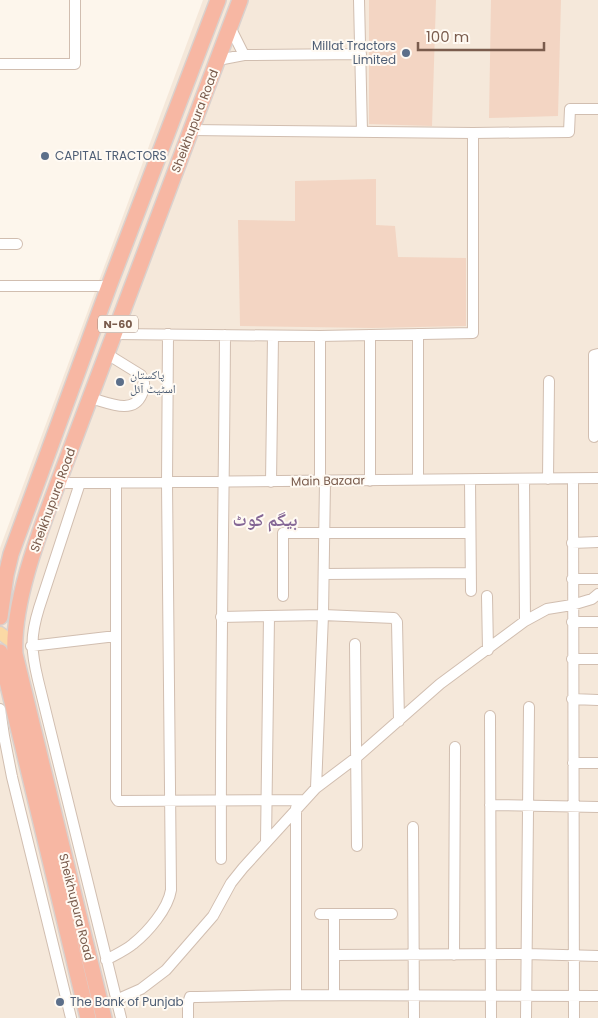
<svg xmlns="http://www.w3.org/2000/svg" width="598" height="1018" viewBox="0 0 598 1018" font-family="Poppins,'Noto Naskh Arabic',sans-serif">
<rect width="100%" height="100%" fill="#fdf6ec"/>
<path fill="#f5e8da" d="M203 0H598V1018H0V548Z"/>
<path fill="#f3d5c3" d="M369 0H436L432 126 369 124Z
M491 0H561L558 116 489 118Z
M376 179V225L395 226 398 257 466 258V326L372 328 240 326 238 220 295 221V181Z"/>
<g fill="none" stroke-linecap="round" stroke-linejoin="round">
<g stroke="#d1beb0" stroke-width="12">
<path id="minor" d="M359 0 362 132
M230 27 244 55
M218 60 244 55 361 54
M0 64H75V0
M191 130 473 133 569 132 570 109H598
M0 244H17
M0 286H109
M114 334 320 336 473 333V133
M90 398C107 402 133 416 142 394 145 387 145 381 141 375L107 354
M594 437V355L598 354
M524 479 525 621
M548 479 549 381
M573 479 574 1018
M418 480V334
M470 480 471 591
M320 481V336
M370 481V335
M271 482 273 336
M58 483 598 478
M80 483 39 608C30 637 31 650 38 680L121 1018
M116 483V798L118 801 304 800
M572 543 598 542
M324 574 470 573
M572 579H598
M283 596V533H470
M487 596 488 650
M221 617 323 615 394 618 397 622 399 721
M572 622H598
M355 644 357 846
M31 646 116 636
M572 659H598
M572 699 598 700
M0 709 4 736 0 737
M490 716 491 1018
M4 736 12 777 71 1018
M573 763H598
M316 788 323 615 325 481
M490 805 598 807
M296 808V995
M413 827 414 1018
M266 842 269 616
M221 859C220 684 224 509 225 335
M320 914H392
M334 914V995
M335 955 527 954 598 956
M454 955 455 747
M106 960C115 955 126 950 133 944 148 932 168 909 171 890L167 483 168 334
M116 1000 141 989 166 970 213 916 231 883 243 868 316 788 357 757 440 684 525 621 547 609 572 605 592 599 598 594
M188 1018V1003L190 997H197L296 995 598 996
M526 1018 529 707"/>
</g>
<g stroke="#dad1cd" stroke-width="15">
<path id="major" d="M0 633 15 644"/>
</g>
<g stroke="#dad1cd" stroke-width="18">
<path id="highway" d="M0 617 6 575 11 554 109 286 218 0
M0 652 88 1018
M104 1018 15 654C12 602 40 531 58 483L240 0"/>
</g>
<use href="#minor" stroke="#fff" stroke-width="10"/>
<use href="#major" stroke="#fbd9a5" stroke-width="12"/>
<use href="#highway" stroke="#f7b7a3" stroke-width="15"/>
</g>
<g fill="#5c6f8a" stroke="#fffaf3" stroke-width="2">
<circle cx="406" cy="53" r="5"/>
<circle cx="45" cy="156" r="5"/>
<circle cx="120" cy="382" r="5"/>
<circle cx="60" cy="1002" r="5"/>
</g>
<g text-anchor="middle" stroke-width="4" stroke-linejoin="round" paint-order="stroke">
<rect fill="#fffaf3" stroke="#a28b7f" stroke-width="1" x="98" y="315.5" width="40" height="17" rx="4"/>
<g font-size="11" font-weight="bold" fill="#7a5c4d">
<text x="118" y="328">N-60</text>
</g>
<g font-size="12" fill="#4e5e75" stroke="#fffaf3" text-anchor="start">
<text x="396" y="50" text-anchor="end">Millat Tractors<tspan x="396" dy="14">Limited</tspan></text>
<text x="55" y="160">CAPITAL TRACTORS</text>
<text x="130" y="379">پاکستان<tspan x="130" dy="14">اسٹیٹ آئل</tspan></text>
<text x="70" y="1006">The Bank of Punjab</text>
</g>
<g font-size="12" fill="#7a5c4d" stroke="#fffaf3">
<text transform="translate(195 121) rotate(-69)" y="4">Sheikhupura Road</text>
<text transform="translate(328 481) rotate(-1)" y="4">Main Bazaar</text>
<text transform="translate(53 500) rotate(-70)" y="4">Sheikhupura Road</text>
<text transform="translate(76 907) rotate(76)" y="4">Sheikhupura Road</text>
</g>
<g font-size="18" font-weight="bold" fill="#846695" stroke="#fffaf3">
<text x="265" y="526">بیگم کوٹ</text>
</g>
</g>
<path d="M418 42v8h126v-8" fill="none" stroke="#7a5c4d" stroke-width="2.5"/>
<text x="426" y="42" font-size="15" fill="#7a5c4d" stroke="#fffaf3" stroke-width="4" paint-order="stroke">100 m</text>
</svg>
